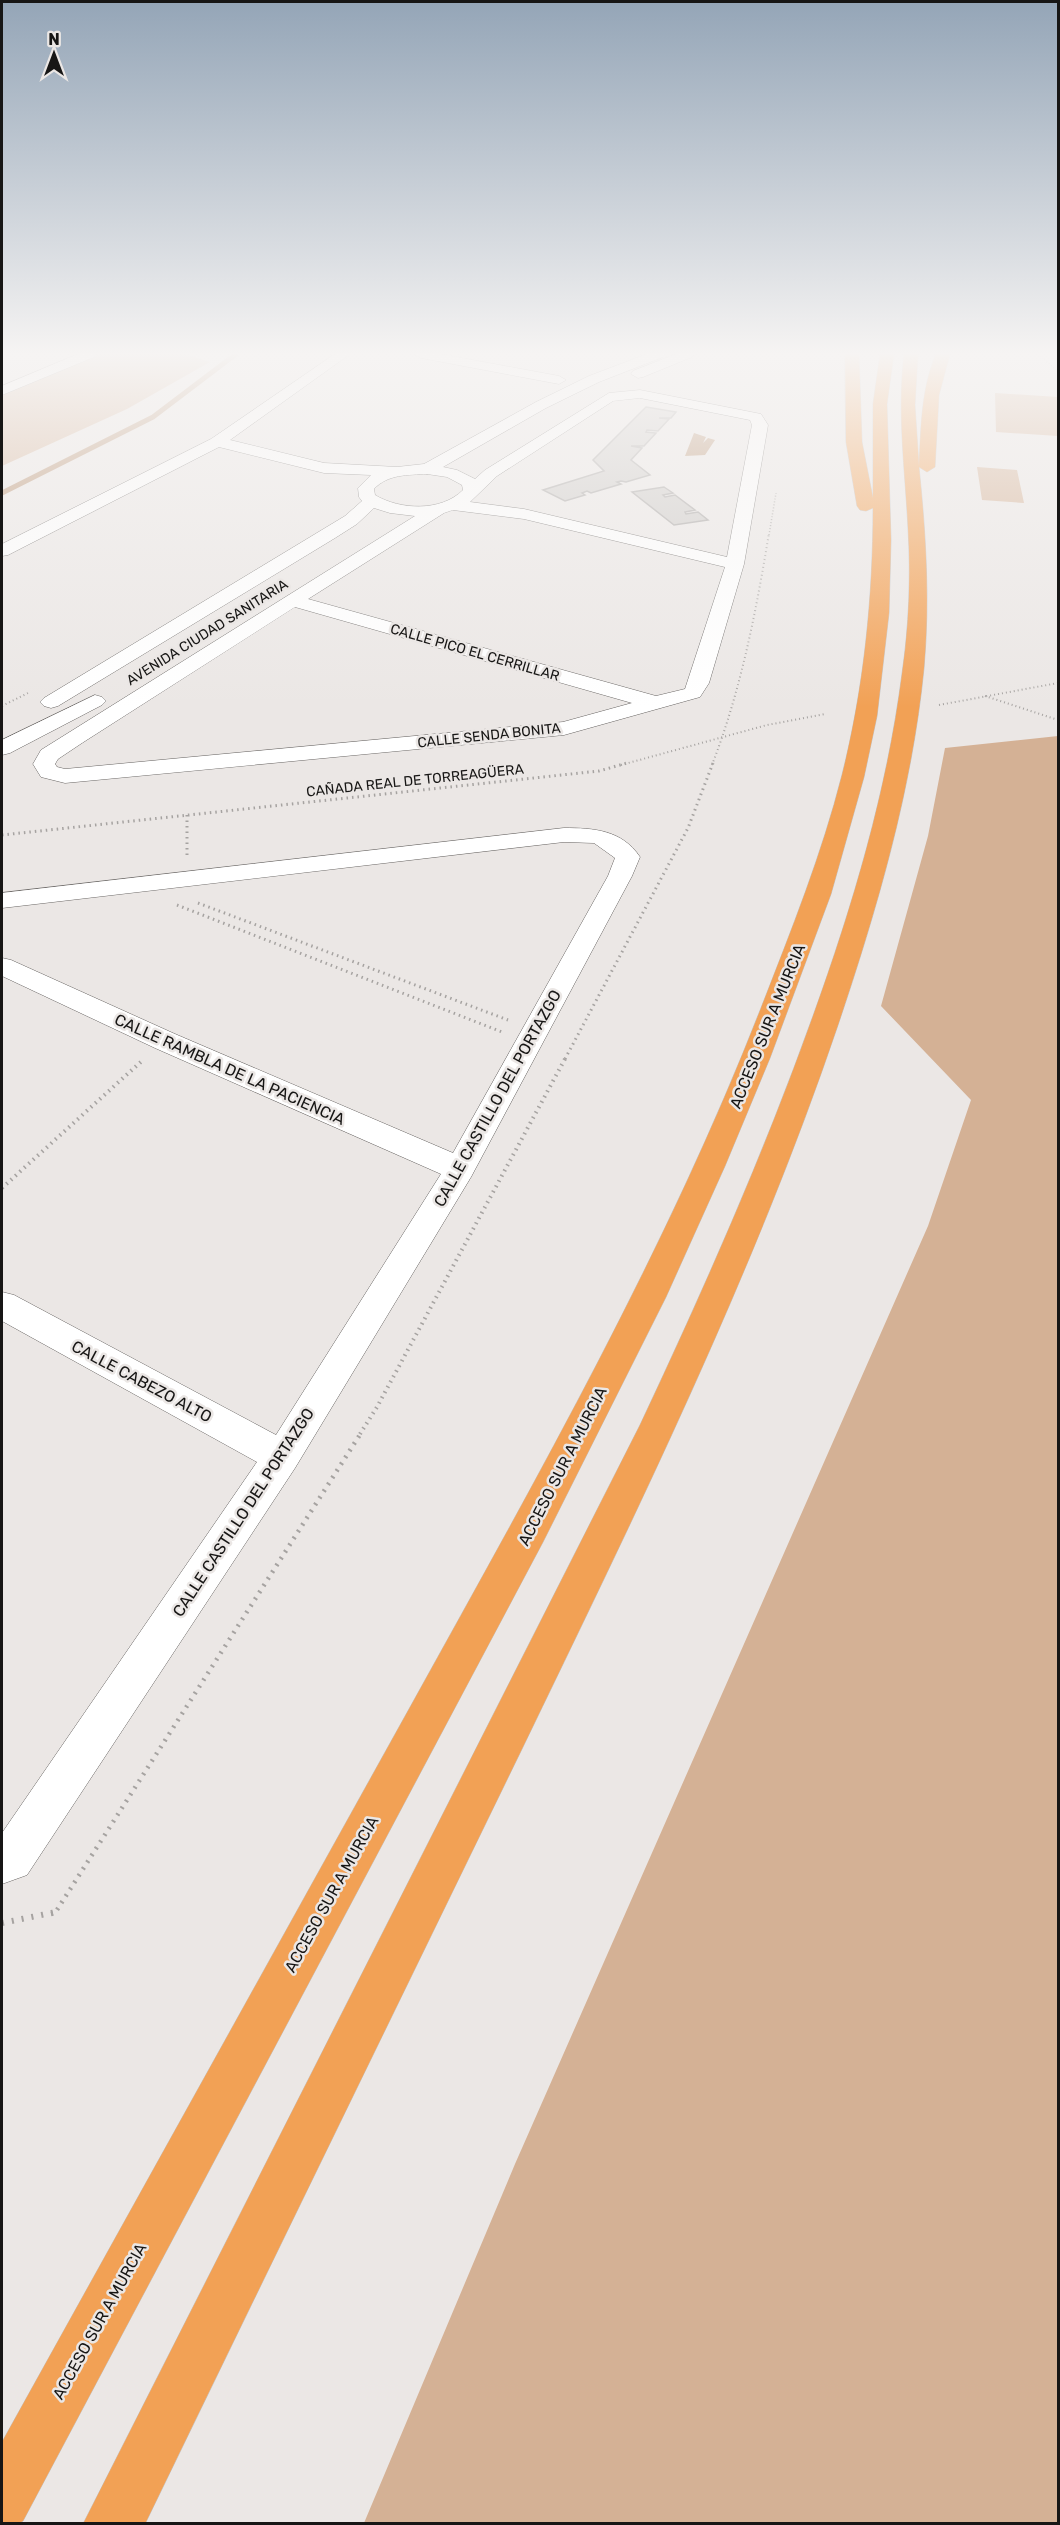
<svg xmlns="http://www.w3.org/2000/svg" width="1060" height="2525" viewBox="0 0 1060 2525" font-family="Rubik,sans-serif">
<rect width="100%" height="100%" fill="#ebe7e5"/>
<path fill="#d4b195" d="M100 354H185L210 362 127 409 2 466V395Z
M995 393 1058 397V436L996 432Z
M977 467 1017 470 1024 503 982 500Z
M1058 736V2523H364L515 2164 928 1226 971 1100 881 1006 928 836 945 748Z"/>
<path fill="#b78f6d" d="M694 433 706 437 703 443 708 438 715 440 705 455 685 456Z"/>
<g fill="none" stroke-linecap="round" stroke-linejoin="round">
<path stroke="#b78f6d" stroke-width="5" d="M2 493 153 417 236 354"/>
</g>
<path fill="#cdcac7" stroke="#a7a4a2" stroke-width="1.5" d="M646 407 676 412 671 418H659L669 419 658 431 647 430 646 432 656 433 644 446H631L642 448 631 460 650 475 626 482 621 481 617 482 621 484 591 493 587 491 582 493 585 495 565 501 543 490 604 471 593 460Z
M664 487 673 493 663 495 665 497 675 495 695 510 685 512 686 514 698 512 708 520 674 525 632 492Z"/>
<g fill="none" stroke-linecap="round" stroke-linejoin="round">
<g stroke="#676462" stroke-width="1">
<path id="minor" d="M78 354H96L94 357 2 395V386Z
M335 354H350L230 440 324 463 397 467 424 464 536 402 589 376 647 354H665L663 357 599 382 546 408 443 467 457 470 475 479 485 470 609 393 640 390 761 414 768 425 744 564 709 683 700 697 564 735 65 783 41 777 33 764 41 750 415 516 390 513 374 508 357 524 335 538 58 706 51 708 44 706 40 702 44 698 345 516 362 501 359 497 358 488 371 475 324 473 219 447 8 555 2 556V544L211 439ZM640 398 750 420 752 425 727 557 524 509 470 502 497 476 613 401ZM427 474 447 477 462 485 463 490C441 512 400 510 375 495L374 489C388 474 408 475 427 474ZM453 510 524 519 725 567 685 689 656 696 308 599 444 513ZM295 607 632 703 563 722 65 769 57 767 55 764 58 759 82 743Z
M414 354H440L559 376 566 380 559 384 421 358Z
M676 354H694L692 357 643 377 638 378 631 374 633 371Z
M95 695 102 697 106 701 102 705 10 753 2 755V740Z
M564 828C594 828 622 830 640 857L632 876 471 1177 295 1468 27 1875 2 1884V1833L257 1462 2 1321V1292L14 1295 276 1435 441 1174 155 1048 2 976V958L11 960 175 1034 453 1153 608 876 615 858 594 843 564 842 2 908V893Z"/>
</g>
<g stroke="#c3c2c2" stroke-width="1">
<path id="highway" d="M845 354H859L862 442 873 498V404L880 354H894L887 404 891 540 889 613 877 716 864 777 831 894 770 1058 725 1166 666 1297 543 1542 23 2521 17 2524H2V2442C139 2195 277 1947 414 1700 539 1474 667 1249 761 1008 791 931 822 854 842 775 864 688 873 597 873 508L866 511 860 510 857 506 846 442Z
M904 354H918L915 405 919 466C921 428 921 389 936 354H950L939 395 935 467 927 472 919 467C926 534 930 600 924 668 912 790 877 909 838 1025 753 1276 636 1513 521 1751 396 2008 270 2266 145 2524H83L640 1425C703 1291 763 1156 813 1016 853 905 887 791 902 674 909 626 911 577 908 528 905 469 897 413 904 354Z"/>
</g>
<path stroke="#a6a3a1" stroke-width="1.5" stroke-dasharray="1 2" stroke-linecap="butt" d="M1037 354 1058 371
M769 535 776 493"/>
<path stroke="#a6a3a1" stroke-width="2" stroke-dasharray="1 3" stroke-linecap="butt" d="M985 696 1058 720
M939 705 1058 683
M2 706 28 693
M621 765 767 725 825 714
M712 765C741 690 756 612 769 533"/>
<path stroke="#a6a3a1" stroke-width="3" stroke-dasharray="1.5 4" stroke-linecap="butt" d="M187 815V857
M2 835 599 771 627 763
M198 903 508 1020
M177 905 502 1032
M565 1059 688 828 713 763"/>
<path stroke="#a6a3a1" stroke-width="4" stroke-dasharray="1.5 4.5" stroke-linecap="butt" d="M2 1188 144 1059
M360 1434 377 1407 566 1057"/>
<path stroke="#a6a3a1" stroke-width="4.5" stroke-dasharray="2 6" stroke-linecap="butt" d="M51 1914 55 1913 361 1433"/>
<path stroke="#a6a3a1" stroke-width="6" stroke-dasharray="2 8" stroke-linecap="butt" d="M2 1923 56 1912"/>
<use href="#minor" fill="#fff" fill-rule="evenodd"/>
<use href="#highway" fill="#f2a155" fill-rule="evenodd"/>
</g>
<linearGradient id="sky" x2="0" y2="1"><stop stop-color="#94a5b7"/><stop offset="0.5" stop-color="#f6f4f3"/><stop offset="1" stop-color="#f6f4f3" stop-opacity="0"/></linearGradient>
<rect width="1060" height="707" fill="url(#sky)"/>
<g text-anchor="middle" stroke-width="5" stroke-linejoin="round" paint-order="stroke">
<g font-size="14" fill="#171615" stroke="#ebe7e5">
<text transform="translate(207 632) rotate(-32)" y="5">AVENIDA CIUDAD SANITARIA</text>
<text transform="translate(475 652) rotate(16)" y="5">CALLE PICO EL CERRILLAR</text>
<text transform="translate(489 735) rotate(-6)" y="5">CALLE SENDA BONITA</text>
<text transform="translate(415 780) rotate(-6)" y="5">CAÑADA REAL DE TORREAGÜERA</text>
</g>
<g font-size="16" fill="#171615" stroke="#ebe7e5">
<text transform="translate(767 1026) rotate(-68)" y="6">ACCESO SUR A MURCIA</text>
<text transform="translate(230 1069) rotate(24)" y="6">CALLE RAMBLA DE LA PACIENCIA</text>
<text transform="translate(497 1098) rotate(-61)" y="6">CALLE CASTILLO DEL PORTAZGO</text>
<text transform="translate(142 1381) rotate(28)" y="6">CALLE CABEZO ALTO</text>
<text transform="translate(562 1466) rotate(-63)" y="6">ACCESO SUR A MURCIA</text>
<text transform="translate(243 1512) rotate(-57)" y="6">CALLE CASTILLO DEL PORTAZGO</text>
<text transform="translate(331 1894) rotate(-61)" y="6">ACCESO SUR A MURCIA</text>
<text transform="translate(99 2321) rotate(-61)" y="6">ACCESO SUR A MURCIA</text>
</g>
</g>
<rect width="1060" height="2525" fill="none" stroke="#171615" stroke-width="6"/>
<g transform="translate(54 54)" stroke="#ebe7e5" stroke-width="4.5" paint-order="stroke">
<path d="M0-4.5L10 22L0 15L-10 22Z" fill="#171615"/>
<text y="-9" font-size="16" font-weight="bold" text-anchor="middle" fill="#171615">N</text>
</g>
</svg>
